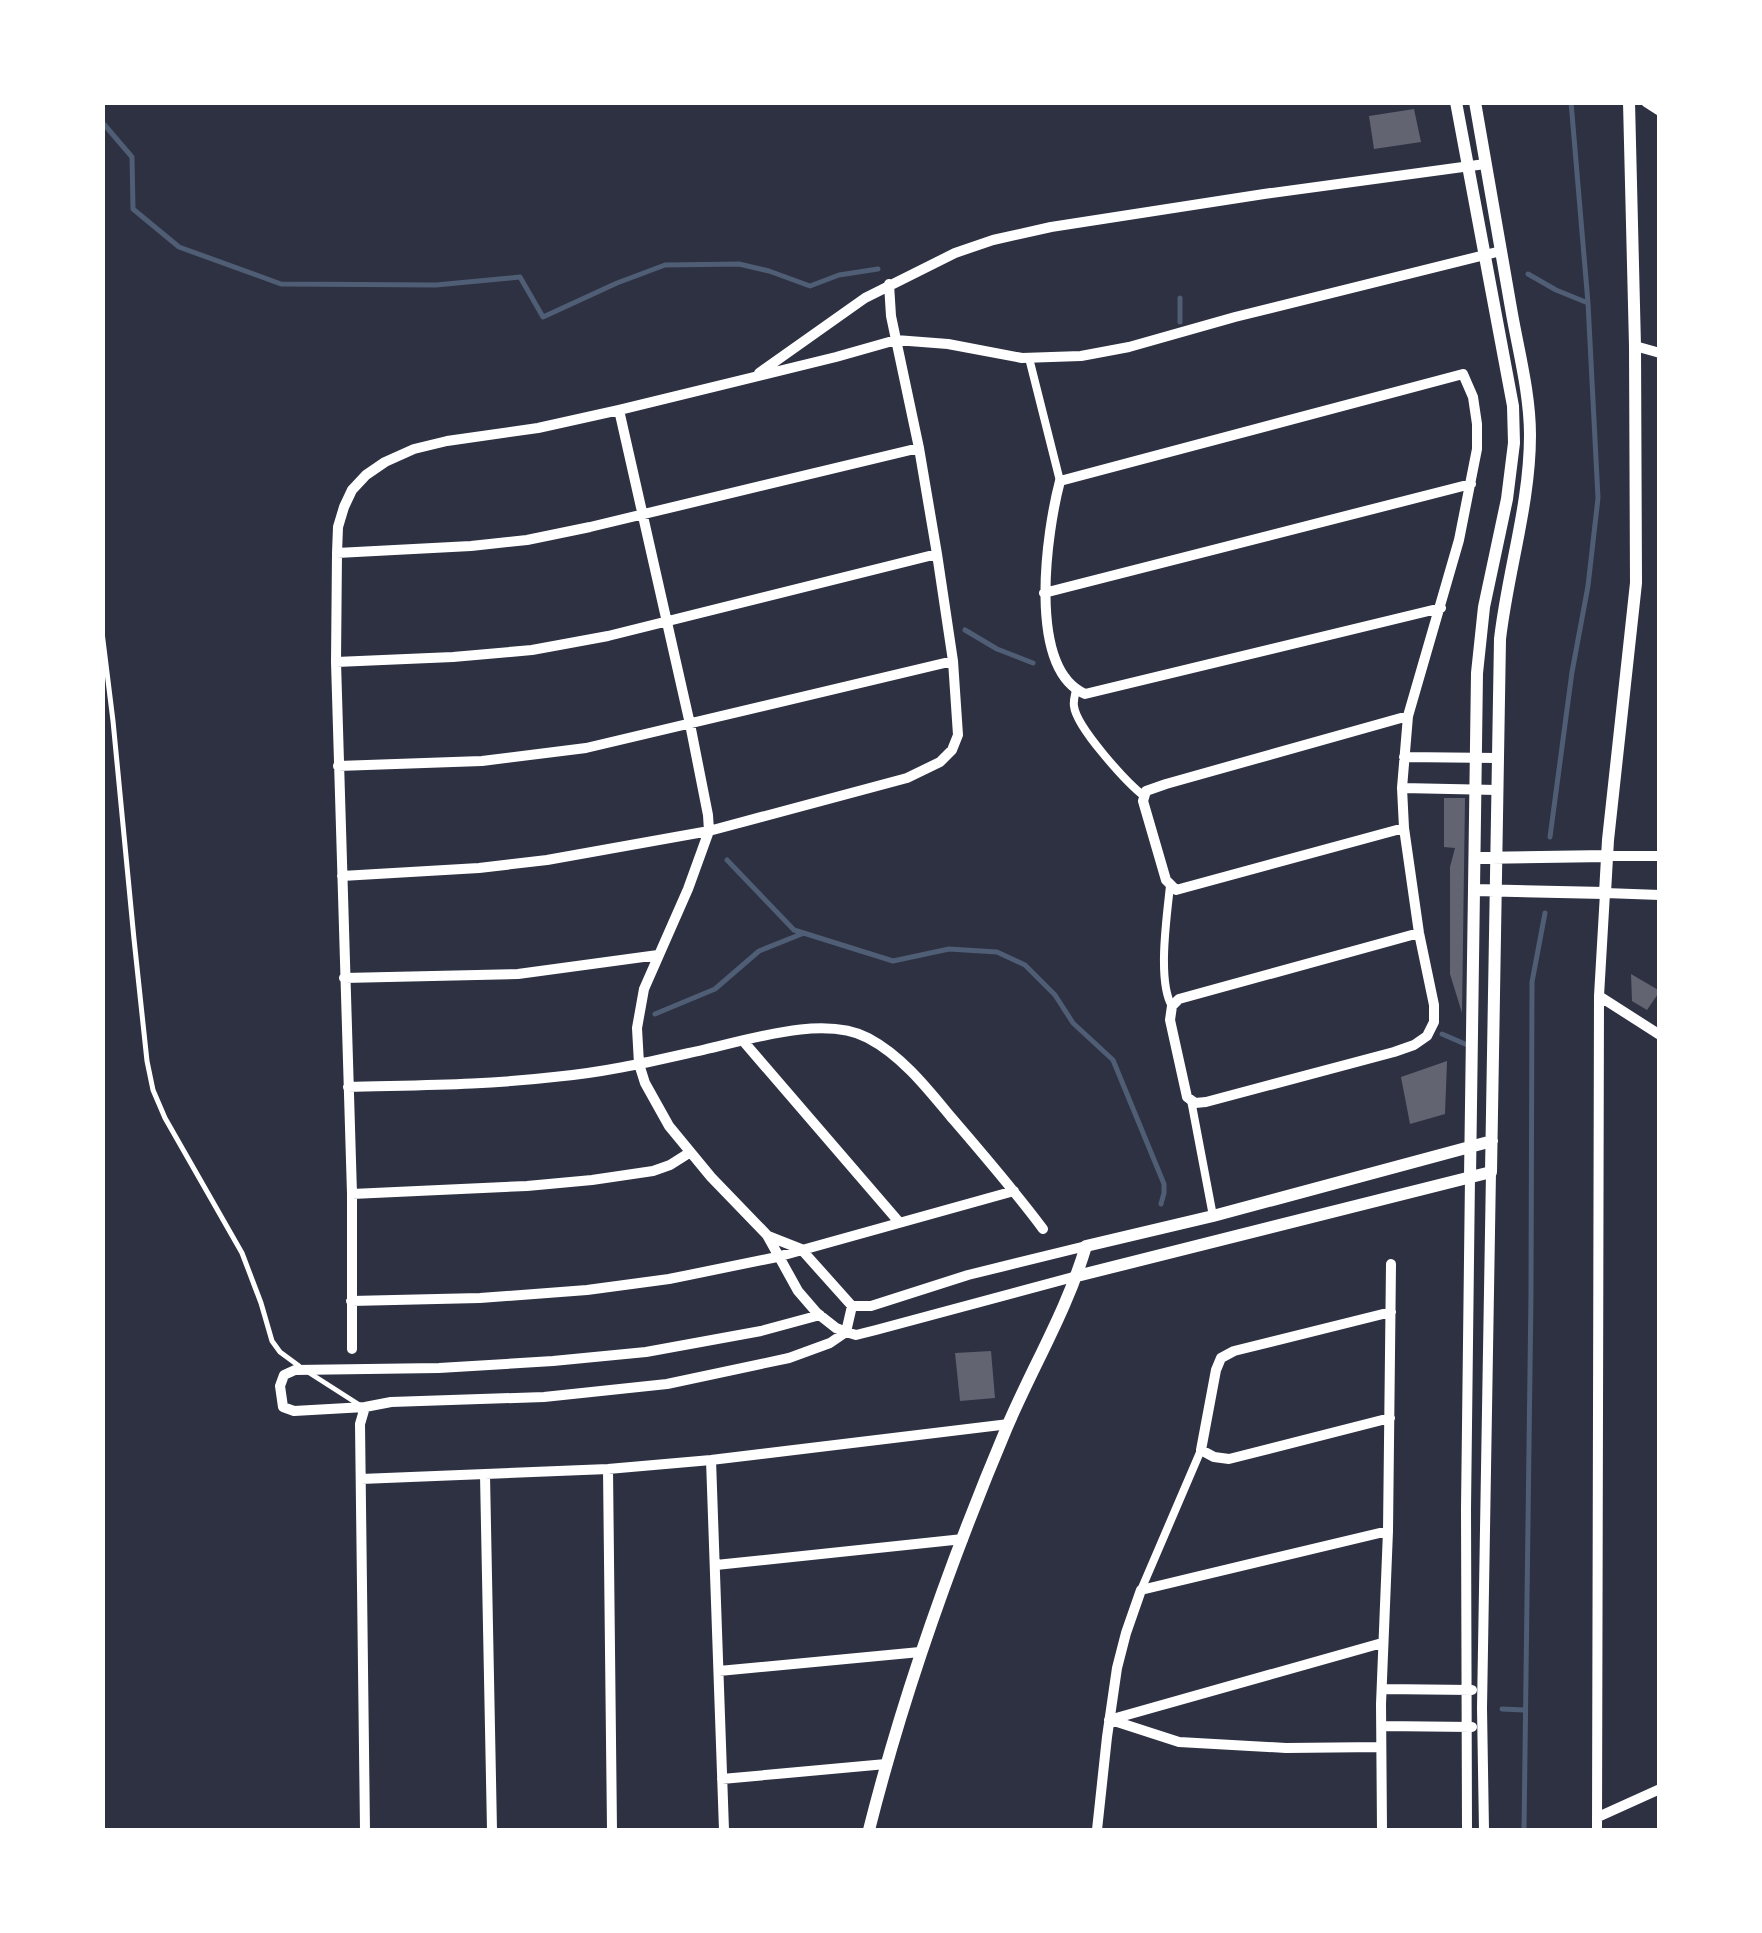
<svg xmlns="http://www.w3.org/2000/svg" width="1762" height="1933" viewBox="0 0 1762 1933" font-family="Commissioner,sans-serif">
<rect width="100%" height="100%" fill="#2d3142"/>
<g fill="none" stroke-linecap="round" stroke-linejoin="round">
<path stroke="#4f5d75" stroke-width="5" d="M102 122 132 157 133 209 179 247 281 284 436 285 520 277 543 317 617 283 665 265 739 264 769 271 810 286 839 275 878 269
M1528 274 1556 290 1588 303
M1180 322V298
M965 630 997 649 1033 663
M1550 837 1572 672 1588 586 1598 498 1588 303 1571 102
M727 860 794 930 893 961 949 949 997 952 1025 965 1055 995 1073 1023 1113 1060 1164 1184V1193L1161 1204
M655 1014 715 989 759 951 804 933
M1442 1034 1465 1044
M1502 1709 1524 1710
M1524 1830 1531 1293 1532 982 1545 913"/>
</g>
<path fill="#626471" d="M1414 109 1421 142 1374 149 1369 116Z
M1444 798H1465L1462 1013 1450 974V867L1455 848 1444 847Z
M1631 974 1660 991 1647 1010 1632 1001Z
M1447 1061 1445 1114 1410 1124 1401 1077Z
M991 1351 995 1398 960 1401 955 1353Z"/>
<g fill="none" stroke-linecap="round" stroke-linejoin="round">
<path stroke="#fff" stroke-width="5" d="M102 632 113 721 134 939 147 1061 153 1090 165 1118 242 1253 261 1303 272 1341 280 1352 299 1366
M308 1372 358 1404"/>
<path stroke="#fff" stroke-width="8" d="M1029 358 1060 481
M1076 690C1075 695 1073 701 1074 706 1076 727 1127 783 1144 796
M1170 886C1167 915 1157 982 1172 1006
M1191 1100 1213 1216
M1141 1590 1201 1450"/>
<path stroke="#fff" stroke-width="10" d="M1646 102 1660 111
M1635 346 1660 353
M759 373 865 298 955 253 993 240 1051 227 1264 194 1485 164
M619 410 690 724 708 815 709 831 688 889 644 989 637 1028 639 1064 645 1083 669 1126 711 1177 767 1235 798 1291 817 1313 836 1328 846 1332 856 1335 876 1330 1077 1276
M337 553 471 546 527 540 590 527 919 448
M1044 593 1471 484
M336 662 453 657 532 650 608 636 937 554
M1404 757 1497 758
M338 766 482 761 586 748 953 661
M1402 788 1497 790
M1404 828 1176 890 1166 880 1143 801 1146 791 1166 784 1408 716
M1607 856H1660
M342 876 479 868 547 860 709 831 907 778 940 762 952 750 958 735 953 661 937 554 919 448 891 316 889 284
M1419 933 1179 999 1172 1006 1170 1020 1187 1097 1195 1103 1206 1102 1394 1052 1414 1045 1427 1036 1434 1022V1005L1419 933 1404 828 1402 788 1408 716 1459 540 1477 449V424L1473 397 1463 374 1060 481C1047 530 1026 668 1085 694L1441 608
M344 978 518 974 658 955
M1599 996 1660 1035
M744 1042 899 1222
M348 1087C417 1085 486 1085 554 1077 600 1073 645 1063 689 1053 740 1043 821 1013 868 1038 902 1056 927 1088 951 1117 982 1153 1014 1190 1043 1229
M352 1194 527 1186 592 1180 653 1171 670 1165 689 1153
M768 1236 801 1249 852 1306
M351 1301 480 1298 587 1290 669 1279 777 1257 1014 1191
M852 1306H871L968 1275 1086 1246
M820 1315 761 1331 646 1352 553 1361 439 1368 295 1370 284 1375 280 1386 283 1407 294 1411 365 1407 391 1402 544 1397 667 1384 789 1358 830 1343 846 1332 852 1306
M352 1349V1194L336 662 337 553 338 527 344 507 352 490 366 475 385 462 414 449 447 441 538 428 619 410 836 357 896 340 948 344 1022 358 1081 356 1129 347 1235 317 1501 251
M365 1407 360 1424 365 1830
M1390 1418 1229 1459 1214 1457 1201 1450 1216 1370 1221 1358 1234 1351 1391 1312
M711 1460 724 1830
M608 1469 612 1830
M485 1475 492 1830
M361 1479 608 1469 711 1460 1009 1424
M716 1565 963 1539
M719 1671 920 1652
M1382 1689 1472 1690
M1109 1720 1382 1643
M1111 1720 1179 1742 1286 1748 1381 1747
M1382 1726 1472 1727
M722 1779 886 1764
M1598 1817 1660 1789
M1097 1830 1107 1737 1117 1668 1126 1633 1141 1590 1388 1531
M1382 1830 1381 1704 1388 1531 1391 1264
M1467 1830 1466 1508 1470 1177
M1484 1830 1482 1708 1491 1172
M1597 1830 1599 996 1605 893 1660 895"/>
<path stroke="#fff" stroke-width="12" d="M1456 102 1513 406 1514 443 1507 499 1484 607 1477 673 1470 1177
M1475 858 1607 856
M1475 890 1605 893 1608 840 1636 583 1635 346 1629 102
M1077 1276 1491 1172 1500 639C1508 570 1530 504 1530 435 1530 395 1519 353 1512 314 1500 243 1487 173 1475 102
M869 1830C904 1691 951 1560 1007 1427 1033 1366 1067 1310 1086 1246L1213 1216 1492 1141"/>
</g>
<rect width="1762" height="1933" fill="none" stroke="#ffffff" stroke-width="210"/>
</svg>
